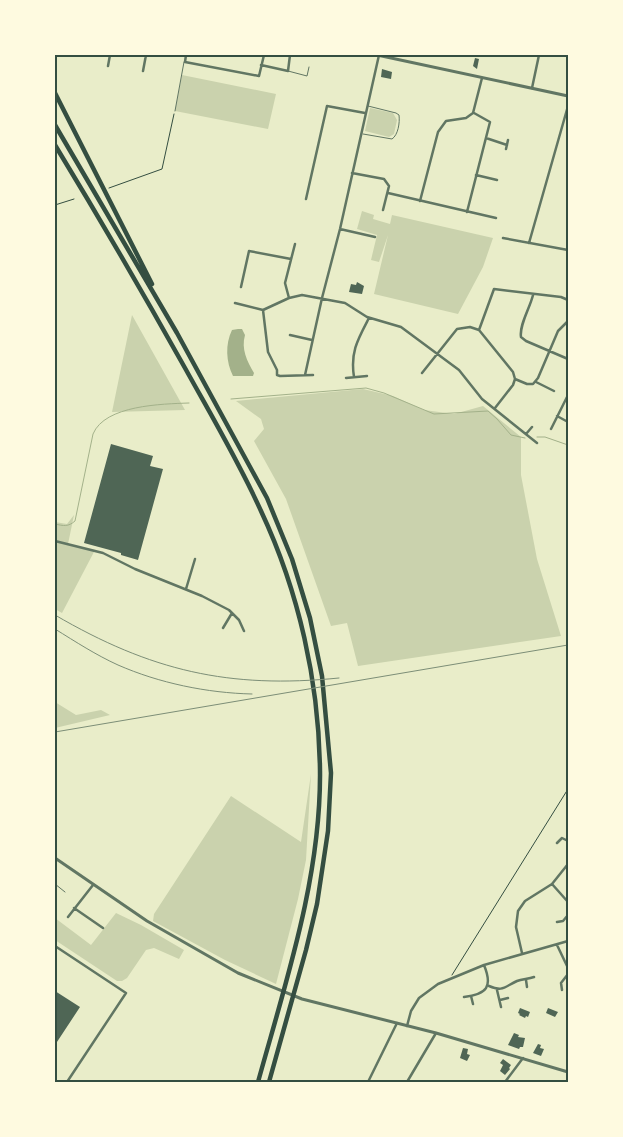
<svg xmlns="http://www.w3.org/2000/svg" width="623" height="1137" viewBox="0 0 623 1137" font-family="'Fira Sans Condensed',sans-serif">
<rect width="100%" height="100%" fill="#e9edc9"/>
<path fill="#cad2ad" d="M182 75 276 94 268 129 175 111Z
M370 108 393 113 397 120 394 134 389 137 365 131Z
M362 211 374 215 373 219 390 224 392 215 493 238 483 267 458 314 374 294 388 235 379 262 371 260 377 235 357 229Z
M132 315 185 410 112 412Z
M363 389 393 396 424 410 454 414 483 406 521 437V475L537 559 561 636 358 666 347 623 331 626 286 499 254 441 264 429 261 419 236 401Z
M74 515 68 544 95 550 62 613 55 609V522L67 524Z
M55 702 76 715 101 710 110 715 55 728Z
M311 774 306 860 298 899 276 984 225 960 153 921 154 914 231 796 301 842Z
M116 913 141 925 184 950 179 959 154 948 146 950 127 978 122 981H117L55 940V918L91 945Z"/>
<path fill="#a3b18a" d="M238 329H242L245 335C241 349 247 361 254 373L253 376H233C226 362 225 344 232 330Z"/>
<g fill="none" stroke-linecap="round" stroke-linejoin="round">
<path stroke="#a3b18a" stroke-width="1" d="M231 399 366 388 384 393 434 414 488 411 497 419 511 435 525 438
M537 437H545L568 445
M55 524C64 526 68 527 75 521L93 434C105 405 162 404 189 403"/>
</g>
<path fill="#4f6655" d="M475 58 479 59 477 69 473 66Z
M382 69 392 72 391 79 381 77Z
M357 282 364 286 362 294 349 292 351 284 356 285Z
M111 444 153 456 150 466 163 469 138 560 121 555V553L84 543Z
M55 991 80 1007 55 1045Z
M520 1008 530 1012 528 1017 526 1016 525 1018 519 1015 520 1014 518 1013Z
M548 1008 558 1012 555 1017 546 1013Z
M514 1033 519 1035 518 1037 525 1038 523 1047H520L519 1049 508 1045Z
M538 1044 541 1045 540 1048 544 1049 541 1056 533 1053Z
M463 1048 468 1049 467 1054 470 1055 467 1061 460 1058Z
M503 1059 511 1065 509 1068 510 1069 505 1075 500 1071 503 1065 500 1063Z"/>
<g fill="none" stroke-linecap="round" stroke-linejoin="round">
<path stroke="#344e41" stroke-width="1" d="M109 188 162 169 174 114
M55 205 74 199
M452 975 568 789"/>
<path stroke="#617663" stroke-width="1" d="M288 71 307 76 309 67
M175 111 184 62
M363 134 392 139C398 135 400 123 399 115L396 113 368 106
M55 884 65 892"/>
<path stroke="#617663" stroke-width="2.5" d="M140 55 146 56
M186 55 185 62 259 76 264 55
M261 65 288 71 290 55
M108 66 110 55
M143 71 146 55
M532 88 539 55
M486 138 507 145
M506 149 508 140
M352 173 384 179 389 186 383 210
M476 175 497 180
M388 193 496 218
M306 199 327 106 365 113
M420 201 438 132 446 121 466 118 473 113 482 78
M467 212 490 122 474 113
M340 229 375 237
M503 238 568 250
M529 243 568 106
M241 287 249 251 291 259
M533 295C530 308 519 325 521 337L526 341 568 359
M289 298 285 283 295 244
M235 303 263 310 289 298 302 295 345 303 367 317 401 327 459 370 482 399 537 443
M263 310 268 352 277 370V375L280 376 313 375
M479 330 494 289 561 297 568 300
M290 335 312 340
M422 373 457 329 470 327 479 330 513 372 515 379 527 384H533L538 378 558 331 568 321
M305 375 322 298 340 229 379 55
M354 377C350 352 358 339 369 318
M346 378 367 376
M536 382 554 391
M495 408 513 385 515 379
M557 416 568 422
M551 429 568 395
M526 434 532 427
M55 541 103 553 135 569 202 596 229 610 239 620 244 631
M186 589 195 559
M223 628 232 613
M557 843 562 838 568 841
M552 884 568 902
M74 908 103 928
M68 917 93 885
M557 922 563 921 568 915
M557 945 568 968
M55 946 126 993 67 1082
M522 953 516 927 518 911 525 901 552 884 568 864
M526 980 527 987
M489 986C503 992 504 987 517 981 522 979 528 979 534 977
M497 990 501 1007
M562 990 561 983 568 974
M471 996 473 1004
M464 997C487 994 493 987 484 965
M500 1000 508 998
M407 1026 411 1011 419 998 438 984 484 965 568 941
M368 1082 397 1023
M407 1082 436 1033
M505 1082 523 1058"/>
<path stroke="#617663" stroke-width="3" d="M377 55 568 96
M55 858 147 921 238 973 302 999 436 1033 568 1072"/>
<path stroke="#344e41" stroke-width="4.5" d="M55 93 152 284
M55 125 177 333 267 498 292 559 310 618 322 676 331 773 328 831 317 904 306 950 269 1082
M55 145C100 219 143 293 185 368 211 415 239 462 261 511 299 592 319 682 320 771 321 877 286 981 258 1082"/>
<path stroke="#7c8e77" stroke-width="1" d="M55 615C151 671 229 689 339 678
M55 629C76 642 96 655 118 665 159 683 207 693 252 694
M55 732 568 645"/>
</g>
<rect width="623" height="1137" fill="none" stroke="#fefae0" stroke-width="112"/>
<rect x="56" y="56" width="511" height="1025" fill="none" stroke="#344e41" stroke-width="2"/>
</svg>
